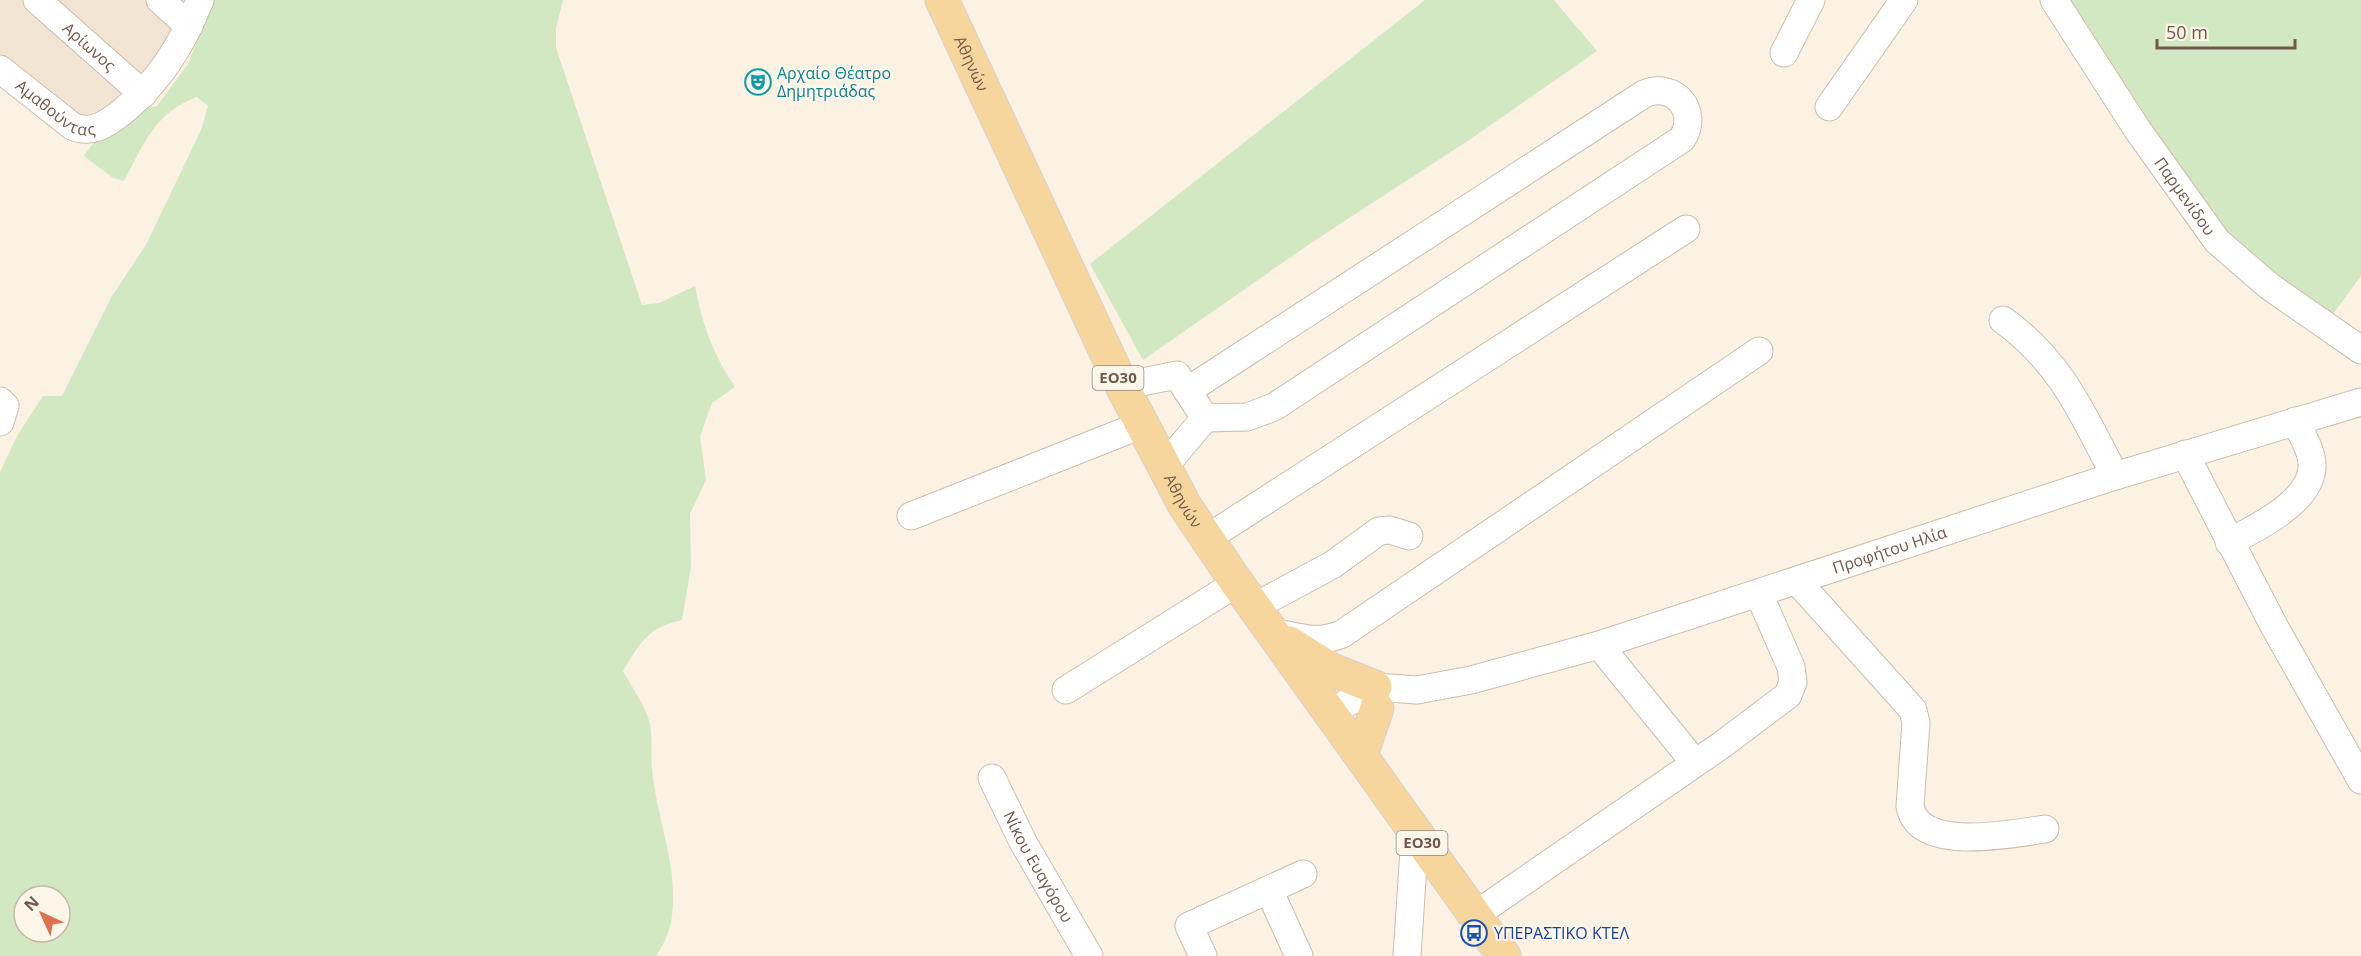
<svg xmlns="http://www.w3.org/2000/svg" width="2361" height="956" viewBox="0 0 2361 956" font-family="'Open Sans',sans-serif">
<rect width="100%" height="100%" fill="#fbf2e3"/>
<path fill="#f2e4d2" d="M0 0H188L173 31 136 88 118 105 74 118 0 58Z"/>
<path fill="#d1e8c2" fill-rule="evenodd" d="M213 0H563L556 28V48L642 305 659 303 695 286C702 324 713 354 735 387L712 403 700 436 706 480 690 514 691 567 682 620C648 627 640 643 623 671 631 686 646 706 650 724 653 741 650 760 653 778 660 834 693 905 656 956H0V472L17 436 43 396H62L112 296 147 243 201 130 208 106 197 97C155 112 144 144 124 181L113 178 84 156C100 132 128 109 157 106L188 64ZM24 896H60V932H24Z
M1425 0H1554L1597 51 1472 138 1311 243 1143 360 1090 264Z
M2064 0H2361V276L2328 321 2300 300 2199 207Z"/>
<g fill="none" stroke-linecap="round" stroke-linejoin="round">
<g stroke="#cebcad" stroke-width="29">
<g id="minor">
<path id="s1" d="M37 0 143 94"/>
<path d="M160 0 189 26"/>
<path id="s2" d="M2054 0 2137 129 2217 241 2269 286 2361 350"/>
<path d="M1784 53 1811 0"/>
<path id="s3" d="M0 69 72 126C91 135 107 124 122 112 160 81 182 45 200 0"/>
<path d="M1829 107 1904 0"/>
<path d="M2003 320C2061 362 2083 414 2115 476"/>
<path d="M1122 386 1177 375 1205 418 1163 468"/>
<path d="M1187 391 1644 94C1674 81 1700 111 1682 139L1274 407 1247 417 1205 418"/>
<path d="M0 401 5 406 0 422"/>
<path d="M2185 454 2274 626 2361 780"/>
<path d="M911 516 1141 425"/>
<path d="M1206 539 1686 229"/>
<path d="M2229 542C2255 529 2310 502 2312 468 2313 452 2302 435 2295 421"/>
<path d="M1798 582 1913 710 1916 723 1910 806C1918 853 2011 834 2045 829"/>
<path d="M1254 607 1332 565 1379 531 1390 530 1409 536"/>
<path d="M1282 634C1305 639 1320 643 1342 634L1759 351"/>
<path d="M1599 645 1695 763"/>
<path d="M1066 690 1237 583"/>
<path id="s4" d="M1331 712 1375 687 1417 690 1471 680 1599 645 2115 476 2361 402"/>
<path id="s5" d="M992 778 1023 842 1089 956"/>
<path d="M1269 890 1299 956"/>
<path d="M1475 915 1723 744 1788 695 1793 682 1791 667 1759 594"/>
<path d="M1203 956 1189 926 1303 874"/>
<path d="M1407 956 1415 834"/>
</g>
</g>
<g stroke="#d8d0cc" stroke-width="35">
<g id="major">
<path id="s6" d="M942 0 1122 386 1185 506 1237 583 1504 956"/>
<path d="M1289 643 1332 670 1375 687"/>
<path d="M1361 755 1377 708"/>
</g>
</g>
<use href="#minor" stroke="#fff" stroke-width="27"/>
<use href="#major" stroke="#f7d69e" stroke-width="33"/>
</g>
<defs>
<g id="theatre-ring" transform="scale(1.35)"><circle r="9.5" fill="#fef6e9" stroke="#0f9aa8" stroke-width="1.5"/><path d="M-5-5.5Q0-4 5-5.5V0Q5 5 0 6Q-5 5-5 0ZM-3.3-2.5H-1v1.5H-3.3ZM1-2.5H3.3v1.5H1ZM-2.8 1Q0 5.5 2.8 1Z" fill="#0f9aa8"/></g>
<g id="bus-ring" transform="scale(1.35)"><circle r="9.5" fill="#fef6e9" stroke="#1a4fb4" stroke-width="1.5"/><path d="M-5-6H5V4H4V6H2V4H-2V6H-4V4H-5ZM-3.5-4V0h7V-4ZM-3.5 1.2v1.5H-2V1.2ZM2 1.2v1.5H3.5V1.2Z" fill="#1a4fb4"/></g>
</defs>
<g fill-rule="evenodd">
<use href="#theatre-ring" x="758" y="82"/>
<use href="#bus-ring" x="1474" y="933"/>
</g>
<g text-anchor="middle" stroke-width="4.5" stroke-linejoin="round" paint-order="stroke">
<g fill="#fef6e9" stroke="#9c877a" stroke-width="1.5">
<rect x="1092.5" y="366" width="51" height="24" rx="4.5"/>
<rect x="1396.5" y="831" width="51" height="24" rx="4.5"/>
</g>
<g font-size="15" font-weight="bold" fill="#72584a">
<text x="1118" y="383">ΕΟ30</text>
<text x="1422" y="848">ΕΟ30</text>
</g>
<g font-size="16" fill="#72584a" stroke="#fef6e9">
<text dy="6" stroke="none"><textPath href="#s1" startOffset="70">Αρίωνος</textPath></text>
<text dy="6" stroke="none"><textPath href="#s6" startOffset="70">Αθηνών</textPath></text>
<text dy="6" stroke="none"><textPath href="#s3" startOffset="69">Αμαθούντας</textPath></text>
<text dy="6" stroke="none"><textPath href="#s2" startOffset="236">Παρμενίδου</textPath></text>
<text dy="6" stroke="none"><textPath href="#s6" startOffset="556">Αθηνών</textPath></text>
<text dy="6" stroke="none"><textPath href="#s4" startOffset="586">Προφήτου Ηλία</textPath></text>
<text dy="6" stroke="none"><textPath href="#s5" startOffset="100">Νίκου Ευαγόρου</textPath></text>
</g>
<g font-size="16" fill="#0d838f" stroke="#fef6e9" text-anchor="start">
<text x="777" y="79">Αρχαίο Θέατρο<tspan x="777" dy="18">Δημητριάδας</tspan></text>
</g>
<g font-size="16" fill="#164399" stroke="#fef6e9" text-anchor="start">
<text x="1494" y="939">ΥΠΕΡΑΣΤΙΚΟ ΚΤΕΛ</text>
</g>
</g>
<g transform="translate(42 914) rotate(315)"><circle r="28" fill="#fef6e9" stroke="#c6b7a9" stroke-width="1.5"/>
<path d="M0-4.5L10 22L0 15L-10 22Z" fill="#e06f4d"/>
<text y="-9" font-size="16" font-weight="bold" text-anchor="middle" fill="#72584a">N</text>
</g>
<path d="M2157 39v9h138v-9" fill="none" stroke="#72584a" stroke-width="3"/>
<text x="2166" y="39" font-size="18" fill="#72584a" stroke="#fef6e9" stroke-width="4.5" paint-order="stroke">50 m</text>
</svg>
